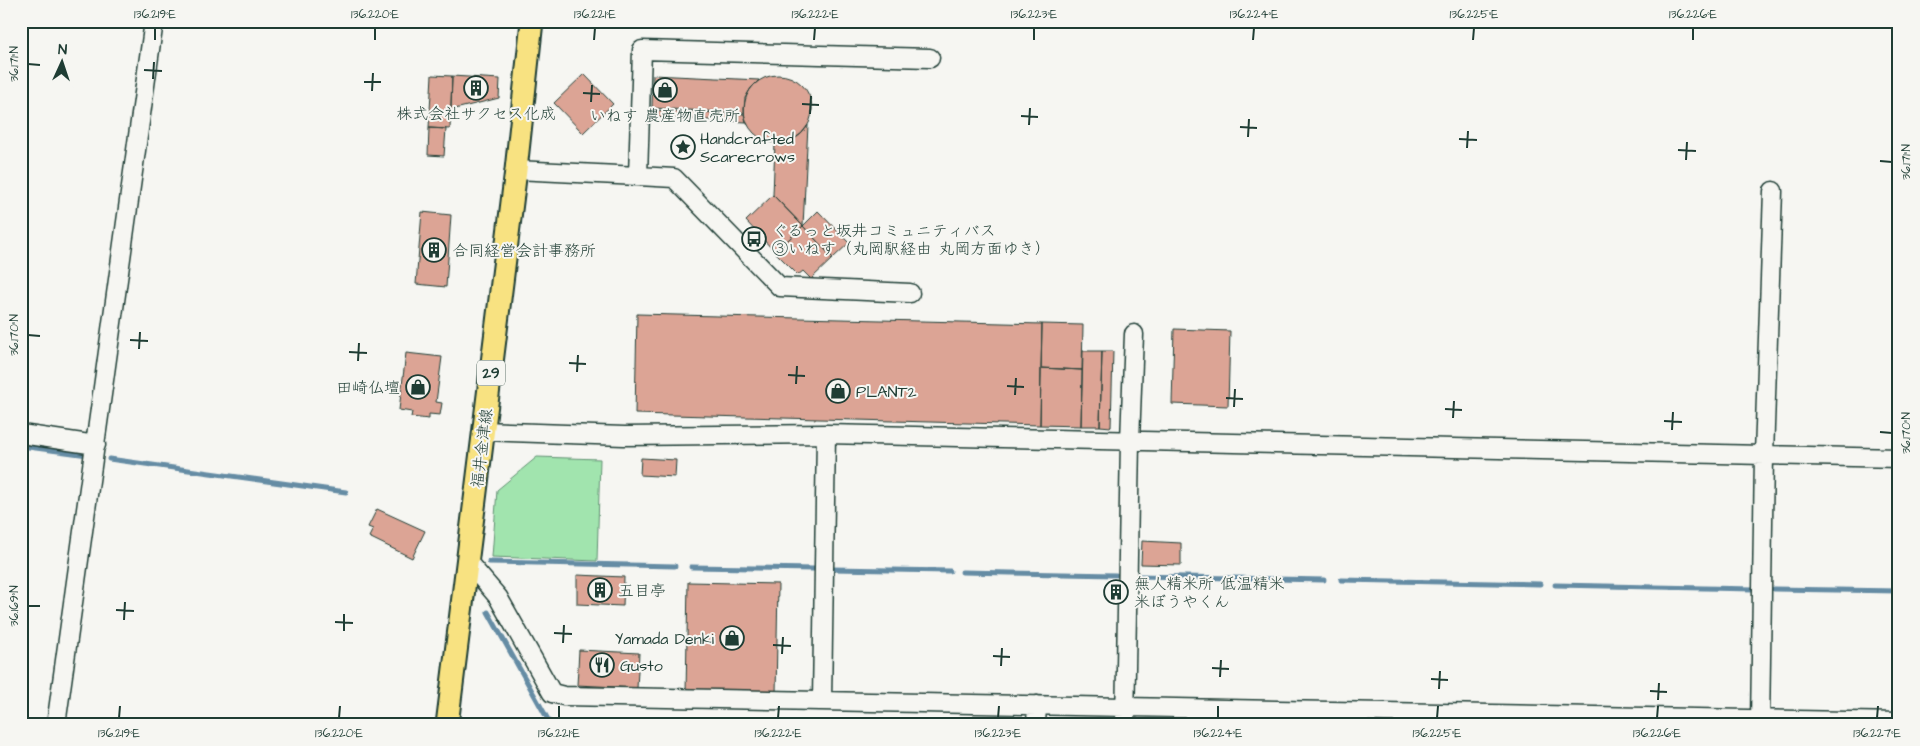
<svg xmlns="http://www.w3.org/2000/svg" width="1920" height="746" viewBox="0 0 1920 746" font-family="'Architects Daughter','Klee One',sans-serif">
<rect width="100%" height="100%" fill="#f6f6f2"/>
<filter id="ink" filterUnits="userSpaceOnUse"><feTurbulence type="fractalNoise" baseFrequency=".02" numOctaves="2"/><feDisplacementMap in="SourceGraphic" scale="10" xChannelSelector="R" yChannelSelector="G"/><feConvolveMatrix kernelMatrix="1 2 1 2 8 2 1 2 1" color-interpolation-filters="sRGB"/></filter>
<g filter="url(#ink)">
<path fill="#a1e4ae" stroke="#609071" d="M537 457 600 459 597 561 492 557 497 490Z"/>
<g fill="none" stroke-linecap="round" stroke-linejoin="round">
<path stroke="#658ca4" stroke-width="5" d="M21 446 88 455
M109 459 346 492
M489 562 675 566
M691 567 814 569
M832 569 950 571
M962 572 1116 575
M1138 576 1324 580
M1341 580 1540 584
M1555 585 1754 589
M1774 589 1899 591
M488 612 551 725"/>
</g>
<path fill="#dca495" stroke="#1f3d34" d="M584 74 613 104 583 133 554 103Z
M744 109a34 34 0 1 1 68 0a34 34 0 1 1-68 0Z
M432 75 452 76 450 129 429 128Z
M653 75 759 80 751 88 745 98 744 113 652 108Z
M452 76 500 79 499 98 451 110Z
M652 110 744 114 746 122 651 117Z
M808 125 803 226 773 195 775 143 792 140 801 134Z
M429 128 446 129 444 156 428 155Z
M773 195 803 226 775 252 746 221Z
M818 211 849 243 833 258 803 226Z
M422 212 451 215 446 287 416 284Z
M803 226 833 258 811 279 803 271 798 275 775 252Z
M637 314 1042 324 1040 425 635 414Z
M1042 324 1083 325 1082 370 1041 368Z
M1174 329 1230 331 1228 406 1172 404Z
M1083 351H1102L1100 426H1081Z
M1102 351H1113L1111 427 1100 426Z
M406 353 442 357 436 402 442 403 440 415 429 414V419L411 417 412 412 399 410Z
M1041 368 1082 370 1081 426 1040 425Z
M641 458 676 460 675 477 640 475Z
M377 509 425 531 412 558 369 537 373 529 368 527Z
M1142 541 1181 543V565L1141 564Z
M577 575 624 577 623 606 577 604Z
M688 582 778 584 776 694 686 692Z
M579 650 639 653 637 688 577 685Z"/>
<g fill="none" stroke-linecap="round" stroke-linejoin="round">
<g stroke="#1f3d34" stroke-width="21">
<path id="minor" d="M516 170 638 176 642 50 930 58
M638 176 674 178 780 287 910 293
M484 431 624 436 826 434 1899 458
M21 434 96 445
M467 561 498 597 552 693 564 696 1899 722
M822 701 826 434
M56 725 154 21
M1036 725 1037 705
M1125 725 1130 441 1134 334
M1760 725 1764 455 1773 191"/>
</g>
<g stroke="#1f3d34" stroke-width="25">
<path id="major" d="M447 725 516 170 532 21"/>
</g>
<use href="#minor" stroke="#f6f6f2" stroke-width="18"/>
<use href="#major" stroke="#f8e281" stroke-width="21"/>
</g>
</g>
<path fill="none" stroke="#1f3d34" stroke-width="2" d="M155 40V28M375 40V28M594 40 595 28M814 40 815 28M1034 40V28M1253 40 1254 28M1473 40 1474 28M1693 40V28M28 64 40 65M144 70 162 71M153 79 154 62M364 82H381M372 91 373 73M583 93 600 94M591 102 592 85M802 104 819 105M810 114 811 96M1021 116 1038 117M1029 125 1030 108M1240 127 1257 128M1248 137 1249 119M1459 139 1477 140M1467 148 1468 131M1678 150 1696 151M1686 160 1687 142M1880 161 1892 162M28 335 40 336M130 340 148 341M139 349 140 332M349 352 367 353M358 361 359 343M569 363 586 364M577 372 578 355M788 375 805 376M796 384 797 366M1007 386 1024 387M1015 395 1016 378M1226 398 1243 399M1234 407 1235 389M1445 409 1462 410M1453 418 1454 401M1664 421 1682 422M1672 430 1673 412M1880 432 1892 433M28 606H40M116 610 134 611M124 620 125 602M335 622 353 623M344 631V614M554 633 572 634M563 643 564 625M773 645 791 646M782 654 783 637M993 656 1010 657M1001 666 1002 648M1212 668 1229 669M1220 677 1221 660M1431 679 1448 680M1439 689 1440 671M1650 691 1667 692M1658 700 1659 683M119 718 120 706M339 718 340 706M559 718V706M778 718 779 706M998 718 999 706M1218 718V706M1437 718 1438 706M1657 718 1658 706M1877 718 1878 706"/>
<defs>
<g id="building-ring" transform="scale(1.25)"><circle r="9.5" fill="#f6f6f2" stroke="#1f3d34" stroke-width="1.5"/><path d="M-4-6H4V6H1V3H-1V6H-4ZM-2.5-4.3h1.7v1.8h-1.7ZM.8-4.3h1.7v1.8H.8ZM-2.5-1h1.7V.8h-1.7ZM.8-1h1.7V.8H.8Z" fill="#1f3d34"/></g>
<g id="shop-ring" transform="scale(1.25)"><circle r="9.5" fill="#f6f6f2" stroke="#1f3d34" stroke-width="1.5"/><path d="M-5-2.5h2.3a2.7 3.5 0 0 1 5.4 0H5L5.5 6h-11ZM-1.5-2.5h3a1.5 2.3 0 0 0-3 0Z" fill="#1f3d34"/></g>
<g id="sight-ring" transform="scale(1.25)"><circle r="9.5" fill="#f6f6f2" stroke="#1f3d34" stroke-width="1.5"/><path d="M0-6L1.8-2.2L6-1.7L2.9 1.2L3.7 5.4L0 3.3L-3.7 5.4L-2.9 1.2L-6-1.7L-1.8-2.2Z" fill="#1f3d34"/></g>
<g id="bus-ring" transform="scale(1.25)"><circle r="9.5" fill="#f6f6f2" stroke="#1f3d34" stroke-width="1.5"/><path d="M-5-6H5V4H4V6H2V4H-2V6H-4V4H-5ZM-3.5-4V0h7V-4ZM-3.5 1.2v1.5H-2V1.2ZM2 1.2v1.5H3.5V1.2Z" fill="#1f3d34"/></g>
<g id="restaurant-ring" transform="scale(1.25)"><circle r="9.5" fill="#f6f6f2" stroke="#1f3d34" stroke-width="1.5"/><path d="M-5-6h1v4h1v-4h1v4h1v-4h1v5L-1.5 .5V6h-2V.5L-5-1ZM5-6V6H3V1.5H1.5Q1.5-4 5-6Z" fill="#1f3d34"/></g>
</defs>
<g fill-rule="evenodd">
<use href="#building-ring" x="476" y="88"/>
<use href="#shop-ring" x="665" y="90"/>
<use href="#sight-ring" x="683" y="147"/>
<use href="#bus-ring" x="754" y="239"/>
<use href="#building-ring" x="434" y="250"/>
<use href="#shop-ring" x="418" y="387"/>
<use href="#shop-ring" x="838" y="391"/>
<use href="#building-ring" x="600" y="590"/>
<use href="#building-ring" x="1116" y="592"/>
<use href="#shop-ring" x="732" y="638"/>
<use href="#restaurant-ring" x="602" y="665"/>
</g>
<g text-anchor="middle" stroke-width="4" stroke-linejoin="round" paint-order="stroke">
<rect fill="#f6f6f2" stroke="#60746d" stroke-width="1" x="477" y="360.5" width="28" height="25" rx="4"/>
<g font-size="15" font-weight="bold" fill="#1f3d34">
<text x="491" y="378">29</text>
</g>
<g font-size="16" fill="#1f3d34" stroke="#f6f6f2" text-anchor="start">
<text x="476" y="119" text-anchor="middle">株式会社サクセス化成</text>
<text x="665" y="121" text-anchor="middle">いねす 農産物直売所</text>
<text x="700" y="144">Handcrafted<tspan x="700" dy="18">Scarecrows</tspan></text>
<text x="772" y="236">ぐるっと坂井コミュニティバス<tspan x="772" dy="18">③いねす（丸岡駅経由 丸岡方面ゆき）</tspan></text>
<text x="452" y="256">合同経営会計事務所</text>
<text x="400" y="393" text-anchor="end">田崎仏壇</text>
<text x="856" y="397">PLANT2</text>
<text x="1134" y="589">無人精米所 低温精米<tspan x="1134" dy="18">米ぼうやくん</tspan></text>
<text x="618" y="596">五目亭</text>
<text x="714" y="644" text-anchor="end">Yamada Denki</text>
<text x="620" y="671">Gusto</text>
</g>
<g font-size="16" fill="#1f3d34" stroke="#f6f6f2">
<text transform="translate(481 448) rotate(-83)" y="6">福井金津線</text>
</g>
</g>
<rect width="1920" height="746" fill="none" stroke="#f6f6f2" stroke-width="55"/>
<g transform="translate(62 62) rotate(3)" stroke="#f6f6f2" stroke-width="4" paint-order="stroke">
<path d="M0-4L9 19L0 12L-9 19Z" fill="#1f3d34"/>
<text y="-8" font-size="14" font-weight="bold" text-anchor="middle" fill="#1f3d34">N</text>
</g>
<rect x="28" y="28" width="1864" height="690" fill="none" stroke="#1f3d34" stroke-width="2"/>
<g font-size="12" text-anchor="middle" fill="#1f3d34">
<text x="155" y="18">136.219°E</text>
<text x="375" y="18">136.220°E</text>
<text x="595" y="18">136.221°E</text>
<text x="815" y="18">136.222°E</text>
<text x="1034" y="18">136.223°E</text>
<text x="1254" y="18">136.224°E</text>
<text x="1474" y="18">136.225°E</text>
<text x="1693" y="18">136.226°E</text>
<text transform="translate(14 64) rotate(-90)" y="4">36.171°N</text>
<text transform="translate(1906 162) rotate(-90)" y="4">36.171°N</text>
<text transform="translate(14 335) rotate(-90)" y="4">36.170°N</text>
<text transform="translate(1906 433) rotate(-90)" y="4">36.170°N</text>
<text transform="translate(14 606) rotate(-90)" y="4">36.169°N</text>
<text x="119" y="737">136.219°E</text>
<text x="339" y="737">136.220°E</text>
<text x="559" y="737">136.221°E</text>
<text x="778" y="737">136.222°E</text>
<text x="998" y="737">136.223°E</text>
<text x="1218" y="737">136.224°E</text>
<text x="1437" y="737">136.225°E</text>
<text x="1657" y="737">136.226°E</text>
<text x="1877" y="737">136.227°E</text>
</g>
</svg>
